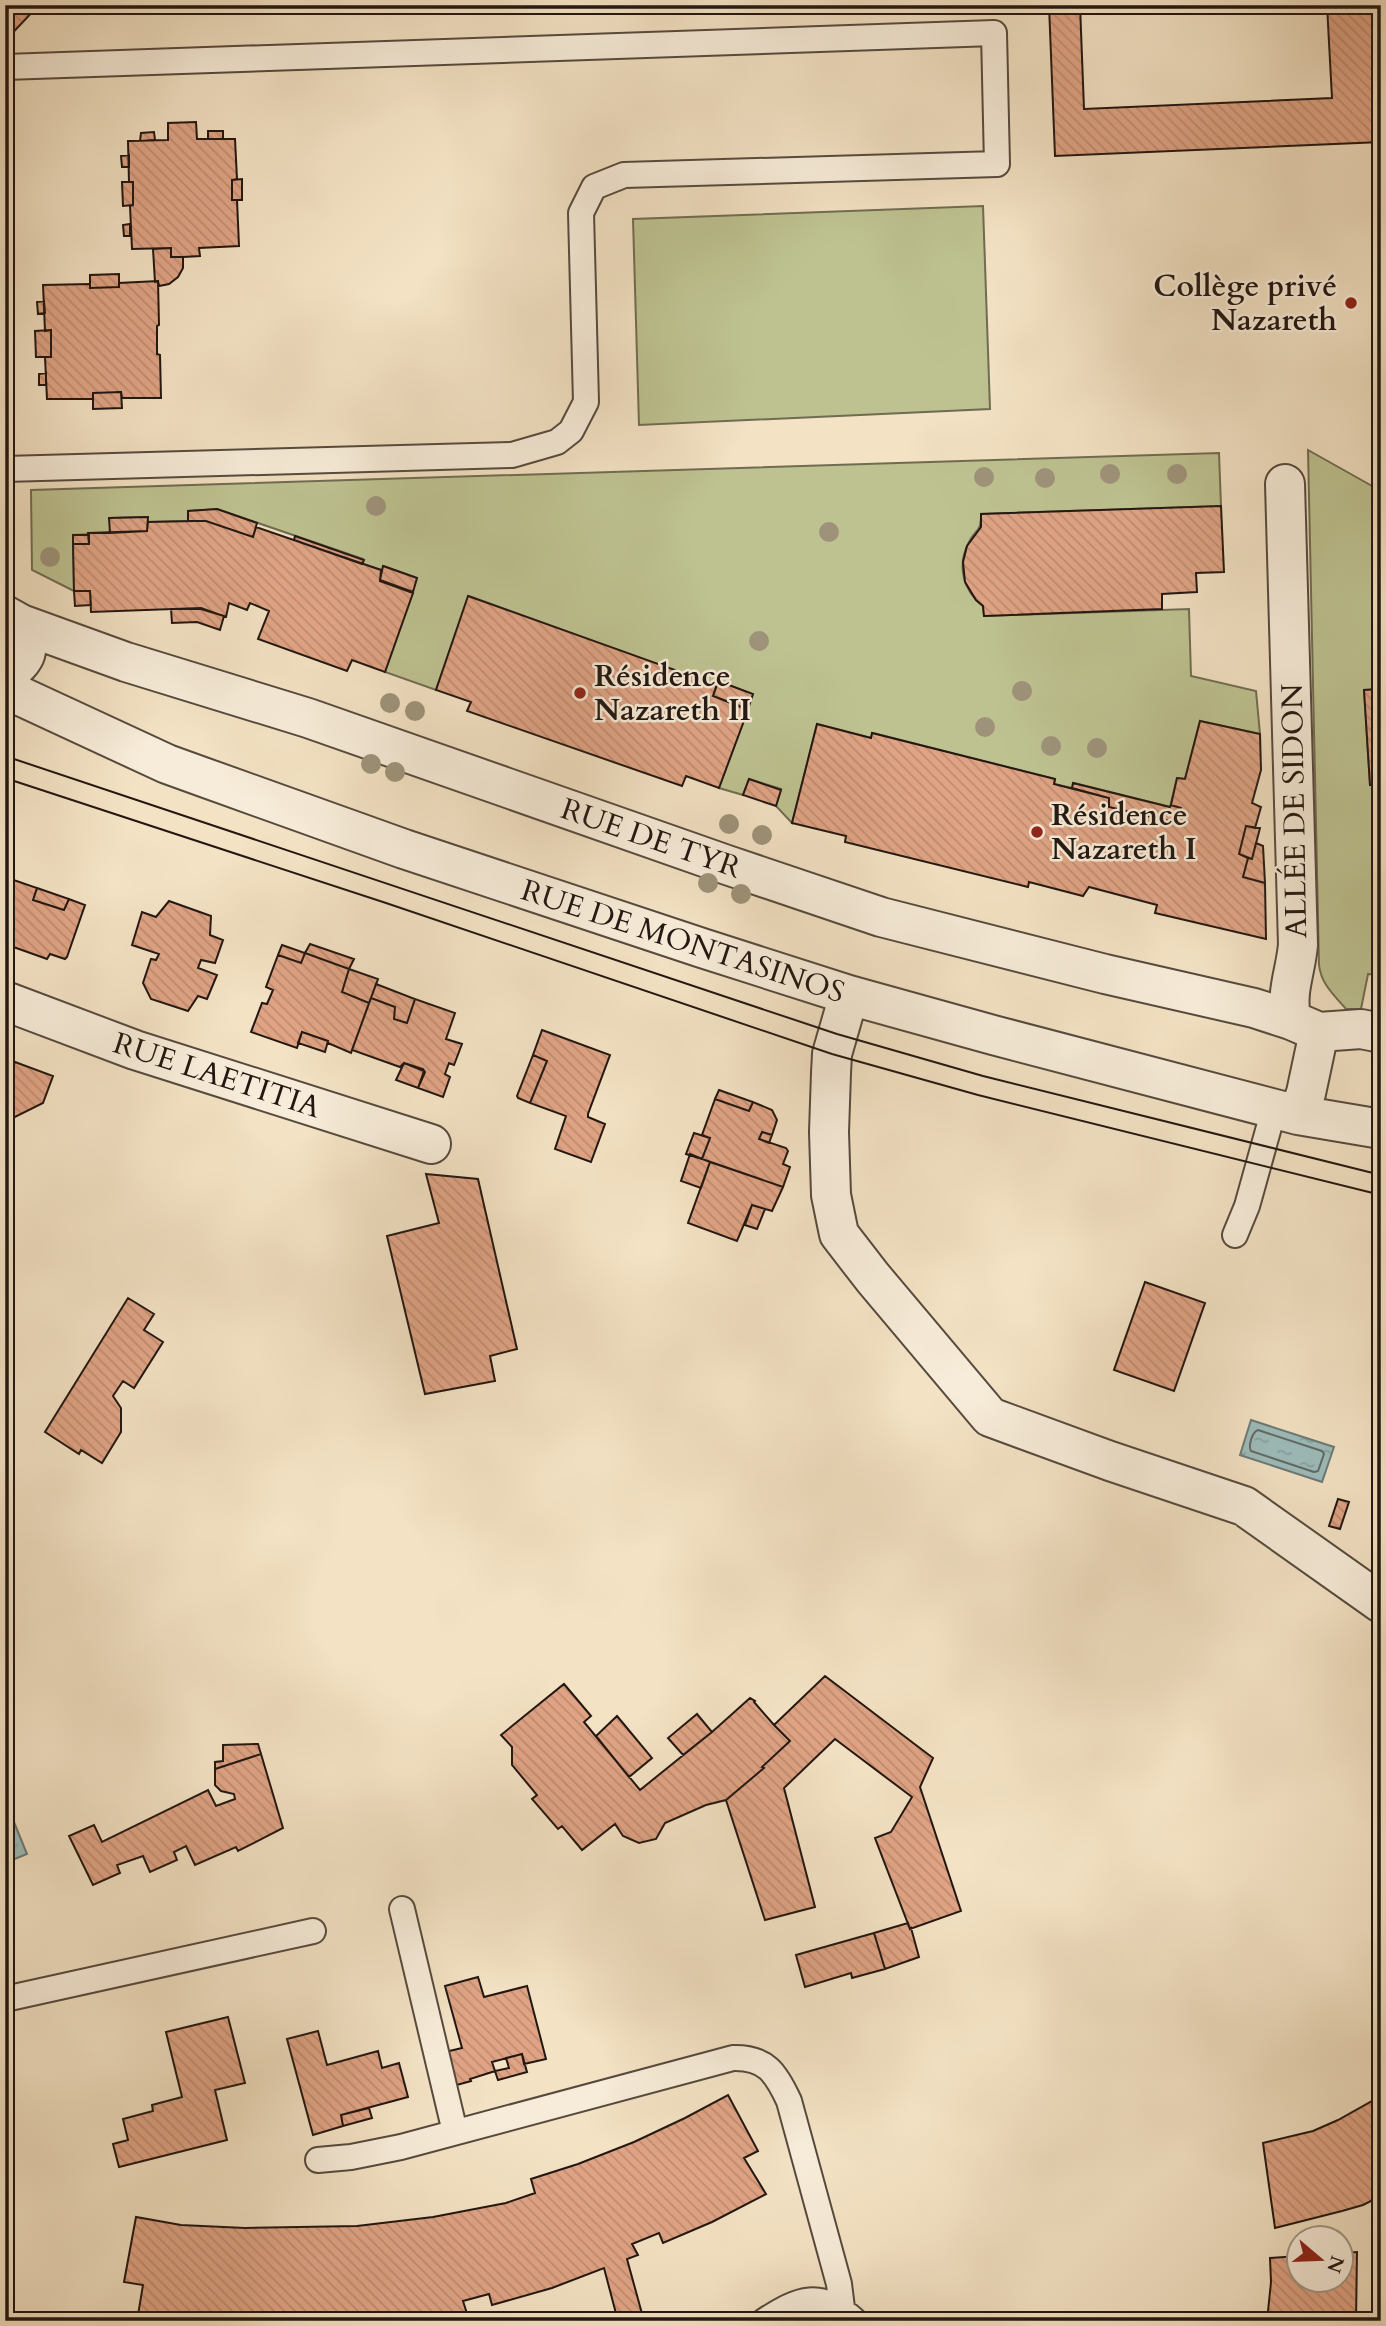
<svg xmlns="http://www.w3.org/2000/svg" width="1386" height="2326" viewBox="0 0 1386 2326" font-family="Cardo,serif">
<defs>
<pattern id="water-ripples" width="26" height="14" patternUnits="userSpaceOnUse" patternTransform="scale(1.75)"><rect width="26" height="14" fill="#9dbcbb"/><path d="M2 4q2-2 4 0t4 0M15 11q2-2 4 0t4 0" fill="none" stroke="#87a1a0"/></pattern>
<pattern id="building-back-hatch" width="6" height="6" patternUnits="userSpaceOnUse" patternTransform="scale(1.75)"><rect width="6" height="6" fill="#e0a485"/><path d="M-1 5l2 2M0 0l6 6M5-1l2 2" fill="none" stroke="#c08c72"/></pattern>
</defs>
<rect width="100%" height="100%" fill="#f3e2c4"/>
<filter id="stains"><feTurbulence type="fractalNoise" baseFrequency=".00286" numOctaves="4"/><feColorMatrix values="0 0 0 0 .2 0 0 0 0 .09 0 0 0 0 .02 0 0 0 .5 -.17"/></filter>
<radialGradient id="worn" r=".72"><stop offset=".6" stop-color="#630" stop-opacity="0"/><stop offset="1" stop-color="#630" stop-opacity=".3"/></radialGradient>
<path fill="#bec291" stroke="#706c51" stroke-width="2" d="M983 206 990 409 639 425 633 219Z
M1308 450 1381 491V689L1364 690 1370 785H1381V975L1368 974 1361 1009H1346C1334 995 1321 984 1319 965Z
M1219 453 1221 506 981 514C981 535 975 527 968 544 957 566 963 591 983 606L984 616 1189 609 1191 676 1256 691 1260 734 1200 721 1185 779 1177 778 1170 807 1074 783 1072 788 1054 784 1055 779 873 733 871 738 817 724 792 823 776 806 781 789 749 779 743 795 719 788 752 694 719 681 717 686 469 596 436 690 385 672 417 578 384 566 382 570 362 564 363 559 217 509 188 511V521L148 522 147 517 110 518V533L73 535 74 591 32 570 31 490Z"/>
<path fill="url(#water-ripples)" stroke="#6c7a77" stroke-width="2" d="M1251 1420 1334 1447 1322 1482 1240 1455Z
M5 1800 27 1854 5 1863Z"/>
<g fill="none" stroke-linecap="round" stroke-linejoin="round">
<path stroke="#606a66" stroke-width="2" d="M1258 1430 1322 1451 1324 1454 1318 1471 1314 1472 1251 1451C1248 1446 1252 1432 1258 1430Z"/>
</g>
<path fill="url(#building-back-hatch)" stroke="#221711" stroke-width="2" d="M20 5H35L37 7 5 41V21Z
M1049 5H1080L1084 109 1332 98 1327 5H1381V142L1055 156Z
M196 122 197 139H235L237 179 232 180V200H237L239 246 199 248 200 256 183 257H171V248L132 249 130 206 133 205V182H129L128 141 168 140V123Z
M208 131H223V139H208Z
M154 132 155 140 140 141 141 133Z
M129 155V167H122L121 156Z
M242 179V200H232V180Z
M122 182H133V205L123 206Z
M130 224V236H124L123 225Z
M171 248V257H183V268L178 277 169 284 159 286 158 281 155 282 153 249Z
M119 274V287L90 288V275Z
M158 281 159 325 157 326V354L160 355 161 398H122L121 392 93 393V399H47L45 357H51V330L45 331 43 285 90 284V288L119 287V283Z
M44 301 45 313 38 314 37 302Z
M51 330V357H36L35 331Z
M46 373V385H39V374Z
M121 392 122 408 93 409V393Z
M1221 506 1224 572 1196 573 1197 592 1162 594V609L984 616 983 606 976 600 965 582 963 562 967 546 981 527V514Z
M217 509 257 523 253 537 206 521H188V511Z
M148 517 147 531 110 533 109 518Z
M195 521H206L253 537 256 527 381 570 380 581 413 593 385 672 352 660 347 671 258 639 269 611 250 603 247 610 229 603 226 617 201 608 91 612 90 591H74L73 544H89L88 533 147 531 148 522Z
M73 535H89V544H73Z
M295 536 364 560 362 564 294 540Z
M383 566 417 578 413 592 380 580Z
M74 591H90L91 605 75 606Z
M468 596 717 685 713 696 748 710 719 788 686 776 682 786 467 711 471 702 436 690Z
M171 609H201L224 616 220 630 197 622 172 623Z
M718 681 753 694 748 709 713 696Z
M1381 689V789V785H1370L1364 690Z
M1200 721 1260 734 1261 770 1252 803 1261 807 1255 828 1246 826 1239 854 1248 858 1243 877 1265 883 1266 939 1155 913 1157 905 1089 887 1083 896 1029 882 1028 887 845 842 846 836 792 823 817 724 871 738 872 733 1055 779 1054 784 1109 798V807L1177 823 1181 808 1171 805 1177 778 1185 779Z
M749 779 781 790 776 806 743 795Z
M1073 783 1170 807 1171 805 1181 808 1177 823 1109 807V798L1072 788Z
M1246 826 1260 828 1252 859 1239 854Z
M1256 843 1263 846 1265 883 1243 877 1248 858 1252 859Z
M5 877 37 888 33 900 64 910 69 899 85 905 67 957 65 959 50 954 47 959 5 944Z
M37 888 69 899 64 910 33 900Z
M169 901 211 916 210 935 223 940 215 963 201 960 198 968 217 975 207 999 198 996 188 1011 151 999 143 983 151 959 156 960 159 954 132 945 142 912 156 917Z
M310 944 354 959 349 969 305 953Z
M282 945 305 953 301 963 278 955Z
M305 953 349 969 342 992 369 1003 351 1053 328 1043V1041L302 1032 297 1048 251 1032 262 1003 267 1004 273 990 266 987 278 955 301 963Z
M349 969 378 979 369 1003 342 992Z
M376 984 415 999 407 1023 394 1019 395 1007 371 998Z
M371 998 395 1007 394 1019 407 1023 415 999 455 1013 446 1039 462 1044 454 1065 449 1063 445 1074 450 1077 443 1097 418 1088 425 1072 423 1069 404 1063 400 1067 352 1050Z
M542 1030 610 1055 588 1114V1117L605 1124 591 1162 555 1149 566 1116 530 1103 547 1061 533 1055Z
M302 1032 328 1041 325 1052 298 1043Z
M533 1055 547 1061 530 1103 518 1098 517 1096Z
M15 1062 53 1076 43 1103 5 1122V1067L11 1070Z
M404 1063 424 1071 418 1088 396 1080Z
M719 1090 753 1102 749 1111 715 1099Z
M715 1099 749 1111 753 1102 772 1110 777 1120 772 1135 762 1132 759 1139 786 1148 788 1151 783 1164 790 1167 783 1187 702 1159 710 1138 702 1135Z
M762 1132 772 1135 769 1143 759 1139Z
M694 1133 710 1138 702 1159 686 1154Z
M690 1154 710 1162 701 1188 681 1181Z
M710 1162 783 1187 772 1211 752 1205 737 1241 688 1223Z
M426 1174 478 1179 517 1349 490 1356 495 1381 425 1394 387 1236 439 1223Z
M752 1205 765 1209 757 1229 745 1225Z
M1145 1282 1205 1303 1174 1391 1114 1370Z
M128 1298 154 1314 144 1330 163 1342 134 1388 123 1381 113 1396 121 1408V1432L102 1463 81 1450 79 1454 45 1432Z
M1338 1499 1349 1502 1340 1529 1329 1526Z
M825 1676 933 1758 920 1787 961 1911 910 1929 875 1838 891 1832 912 1797 835 1739 784 1788 815 1907 765 1920 726 1800 764 1768 762 1767 790 1741 774 1725Z
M564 1684 591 1716 584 1722 640 1790 712 1732 750 1698 755 1701 754 1702 774 1725 790 1741 762 1767 764 1768 726 1800 706 1805 665 1823 656 1839 639 1843 623 1836 615 1824 582 1850 562 1826 558 1829 532 1799 537 1795 512 1765V1747L501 1735Z
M697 1714 712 1732 683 1755 668 1738Z
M617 1716 652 1758 629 1777 596 1736Z
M258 1744 261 1754 215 1769V1762L223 1761V1745Z
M261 1754 283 1828 238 1851 236 1847 195 1865 186 1846 174 1852 177 1860 150 1872 143 1856 117 1865 120 1873 93 1885 69 1836 94 1825 102 1842 208 1790 216 1806 235 1799 234 1794 221 1791 215 1785V1769Z
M908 1923 910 1929 911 1928 919 1957 885 1969 874 1933Z
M874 1933 885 1969 852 1978 851 1973 805 1987 796 1955Z
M478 1977 484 1997 527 1986 546 2059 524 2064 522 2054 492 2062 495 2071 470 2079 471 2081 453 2086 445 2052 462 2048 445 1986Z
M228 2017 245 2083 215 2090 227 2140 119 2167 113 2144 128 2140 123 2119 153 2111 152 2105 182 2097 166 2032Z
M318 2031 327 2065 378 2051 382 2068 399 2063 408 2097 341 2115 343 2126 313 2135 287 2039Z
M522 2054 527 2072 498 2080 495 2071 509 2068 506 2058Z
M728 2095 758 2151 744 2158 766 2194 712 2222 663 2243 659 2233 632 2244 638 2255 627 2259 644 2321H618L604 2268 552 2288 492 2305 489 2294 463 2301 469 2320 464 2321H137L143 2285 124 2282 136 2217 181 2225 245 2228 357 2226 433 2217 506 2203 535 2193 531 2179 578 2164 634 2142 685 2118Z
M1381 2096V2196L1363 2205 1342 2211 1275 2228 1263 2143 1313 2131 1338 2120Z
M369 2108 372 2118 343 2126 341 2115Z
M1357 2252 1356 2321H1267L1271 2282 1270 2258 1298 2256V2280H1340V2253Z
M11 2300 14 2314 19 2313 21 2321H5V2302Z"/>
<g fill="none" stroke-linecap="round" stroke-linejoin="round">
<g stroke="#564a3e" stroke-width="28">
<path id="service" d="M5 67 994 33 997 164 624 175 594 187 581 213 586 402 571 431 557 442 512 455 5 469
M1235 1235 1247 1206 1274 1109
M402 1909 455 2132
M5 1999 313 1931
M318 2160 351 2157 401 2147 733 2058C766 2057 776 2073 789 2101L839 2284 842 2308
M764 2321C799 2298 821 2289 855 2321"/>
</g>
<g stroke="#564a3e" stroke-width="42">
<path id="minor" d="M1285 484 1298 945C1295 975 1286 989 1291 1020L1319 1032 1361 1029 1381 1033
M5 615 21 624 126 662 308 718 727 865 881 917 1105 974 1254 1008 1291 1020
M5 630 21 624C30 655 29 655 5 677
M5 689 167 764 203 777 404 849 702 948 849 995 993 1035 1298 1115 1381 1129
M849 995 832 1054 831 1073 829 1132 831 1195 839 1234 873 1278 990 1417 1110 1461 1244 1506 1381 1603
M5 1001 135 1050 431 1144
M1298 1115 1306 1093 1319 1032"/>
</g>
<use href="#service" stroke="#f7ecd9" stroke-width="24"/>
<use href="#minor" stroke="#f7ecd9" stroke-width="38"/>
<path stroke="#221711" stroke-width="2" d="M5 756 837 1034 983 1076 1381 1175
M5 778 386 903 832 1054 978 1095 1381 1195"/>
</g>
<g fill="#9e937a">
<circle cx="1110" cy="474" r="10"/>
<circle cx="1177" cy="474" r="10"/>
<circle cx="984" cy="477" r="10"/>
<circle cx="1045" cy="478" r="10"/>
<circle cx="376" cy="506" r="10"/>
<circle cx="829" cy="532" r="10"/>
<circle cx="50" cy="557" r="10"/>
<circle cx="759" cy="641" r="10"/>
<circle cx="1022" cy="691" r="10"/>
<circle cx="390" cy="703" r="10"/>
<circle cx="415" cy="711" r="10"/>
<circle cx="985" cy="727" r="10"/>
<circle cx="1051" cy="746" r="10"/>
<circle cx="1097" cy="748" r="10"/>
<circle cx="371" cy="764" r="10"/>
<circle cx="395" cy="772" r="10"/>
<circle cx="729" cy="824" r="10"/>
<circle cx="762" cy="835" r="10"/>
<circle cx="708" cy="883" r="10"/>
<circle cx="741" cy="894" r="10"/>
</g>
<g fill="#8f2418" stroke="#f7ecd9" stroke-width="2.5">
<circle cx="1351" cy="303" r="7"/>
<circle cx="580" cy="693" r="7"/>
<circle cx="1037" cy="832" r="7"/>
</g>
<g text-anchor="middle" stroke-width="5" stroke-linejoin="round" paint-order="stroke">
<g font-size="30" font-weight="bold" fill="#221711" stroke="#f7ecd9" text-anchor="start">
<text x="1337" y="296" text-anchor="end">Collège privé<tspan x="1337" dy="34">Nazareth</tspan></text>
<text x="594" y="686">Résidence<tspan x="594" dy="34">Nazareth II</tspan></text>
<text x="1051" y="825">Résidence<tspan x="1051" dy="34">Nazareth I</tspan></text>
</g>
<g font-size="30" fill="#221711" stroke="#f7ecd9">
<text transform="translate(1294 811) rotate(-91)" y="10">ALLÉE DE SIDON</text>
<text transform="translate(651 838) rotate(19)" y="10">RUE DE TYR</text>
<text transform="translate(683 941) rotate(18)" y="10">RUE DE MONTASINOS</text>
<text transform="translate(217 1075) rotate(18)" y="10">RUE LAETITIA</text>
</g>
</g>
<rect width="1386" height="2326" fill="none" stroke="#f3e2c4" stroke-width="28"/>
<rect x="7" y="7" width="1372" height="2312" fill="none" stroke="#221711" stroke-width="3.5"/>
<rect x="14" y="14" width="1358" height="2298" fill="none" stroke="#221711" stroke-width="2"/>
<g transform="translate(1320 2259) rotate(109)"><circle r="33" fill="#f7ecd9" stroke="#a29789" stroke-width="2"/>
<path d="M0-5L12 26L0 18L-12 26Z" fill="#8f2418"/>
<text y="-10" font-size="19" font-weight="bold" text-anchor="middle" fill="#221711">N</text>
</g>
<rect width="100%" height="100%" filter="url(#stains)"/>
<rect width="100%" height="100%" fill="url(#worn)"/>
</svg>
